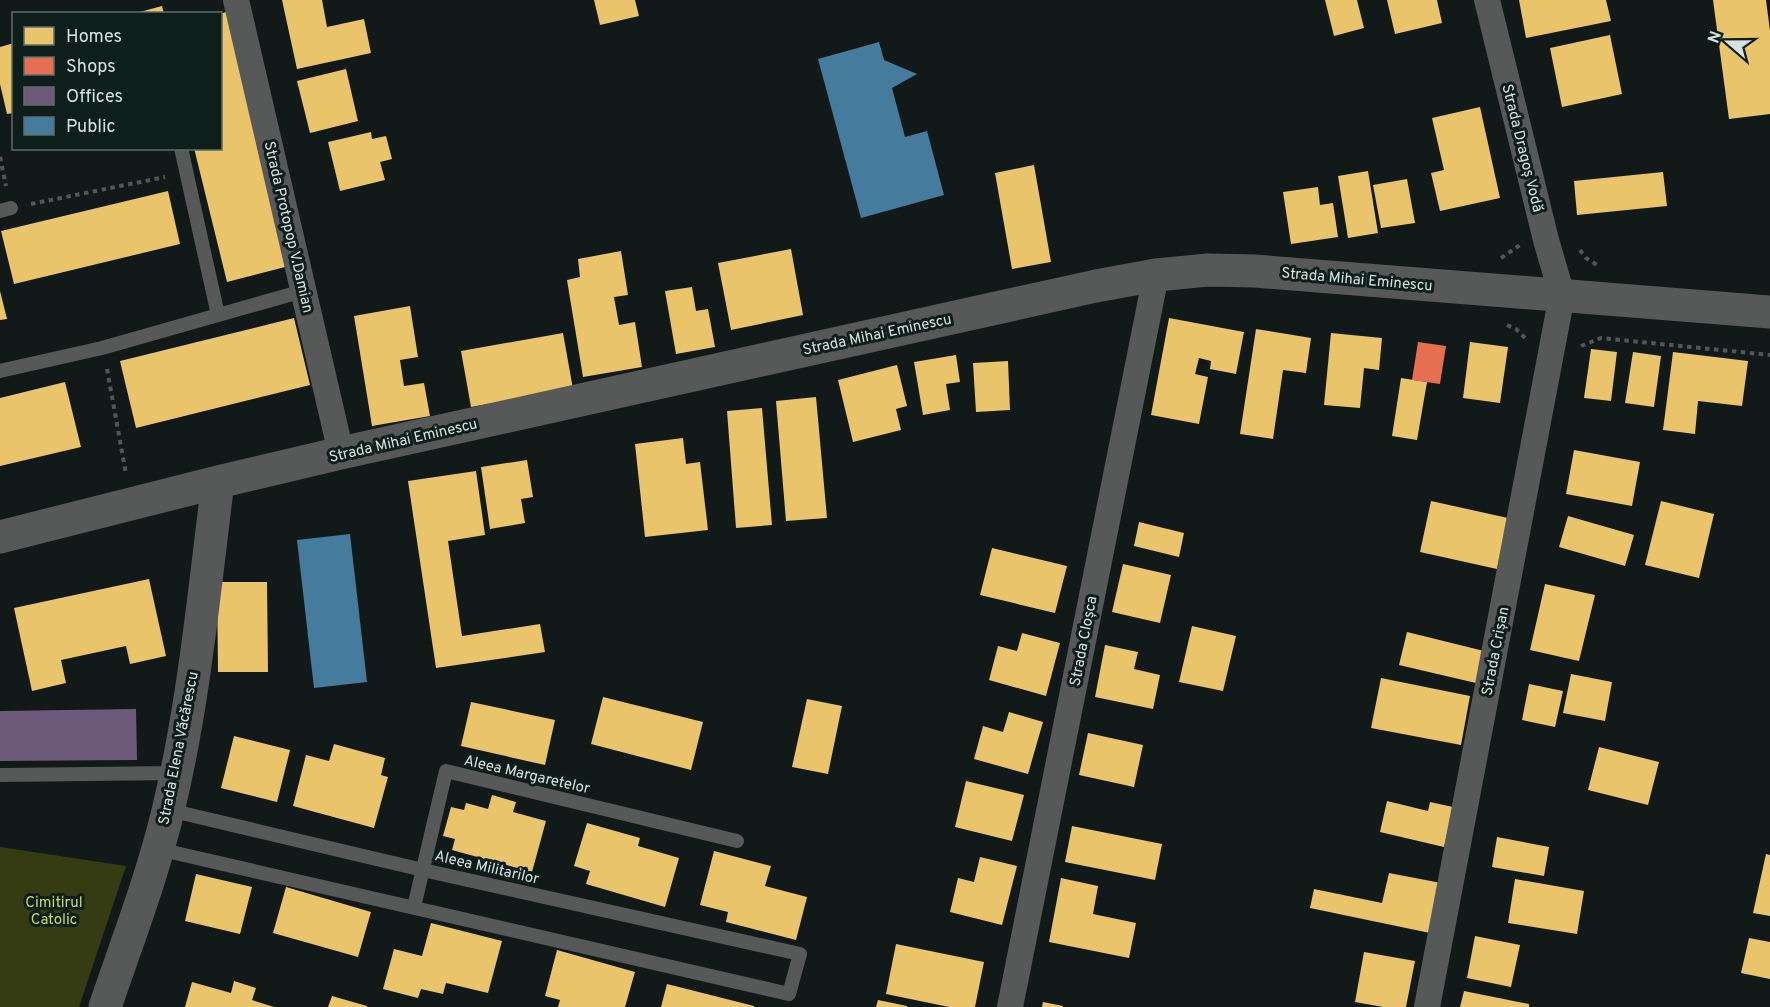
<svg xmlns="http://www.w3.org/2000/svg" width="1770" height="1007" viewBox="0 0 1770 1007" font-family="Overpass,sans-serif">
<rect width="100%" height="100%" fill="#111a18"/>
<path fill="#353c12" d="M0 847 126 866 79 1007H0Z"/>
<path fill="#e9c46a" d="M282 0H322L327 27 364 19 371 53 297 69Z
M594 0H635L639 16 600 25Z
M1325 0H1357L1364 28 1334 36Z
M1387 0H1437L1442 23 1395 34Z
M1519 0H1606L1611 21 1526 38Z
M1713 0H1766L1770 31V114L1729 119Z
M162 6 164 14H137L136 13Z
M226 12 289 266 227 282 194 148H220V14Z
M1610 35 1622 94 1562 107 1550 48Z
M14 43V113L7 114 0 84V47Z
M346 69 358 121 310 133 297 81Z
M1480 107 1500 198 1440 211 1431 173 1444 170 1432 118Z
M371 132 372 139 386 136 392 159 380 162 385 180 340 191 328 142Z
M1034 165 1051 262 1012 269 995 173Z
M1368 171 1378 233 1348 238 1338 176Z
M1663 172 1667 206 1577 215 1574 181Z
M1407 179 1415 223 1381 228 1373 185Z
M1318 187 1320 205 1333 203 1338 237 1291 244 1283 192Z
M168 191 180 244 14 284 1 231Z
M791 249 803 315 731 330 718 263Z
M621 251 628 295 614 297 619 325 635 322 642 367 583 377 567 280 580 277 578 259Z
M692 287 696 311 708 309 715 347 676 354 665 291Z
M0 291 7 319 0 320Z
M410 306 418 357 400 360 404 386 424 383 430 416 372 426 354 316Z
M294 318 310 385 136 428 120 361Z
M1169 318 1244 332 1236 374 1210 369 1211 361 1199 358 1195 374 1208 377 1199 424 1151 415Z
M1256 329 1311 338 1306 373 1283 370 1273 439 1240 434Z
M563 333 573 389 471 407 461 351Z
M1331 333 1382 338 1379 370 1364 368 1360 408 1324 405Z
M1470 342 1508 347 1500 403 1463 398Z
M1591 349 1617 352 1611 401 1584 398Z
M1633 352 1661 356 1654 407 1625 403Z
M1673 352 1748 361 1742 406 1698 401 1695 434 1663 430Z
M956 355 960 382 946 384 950 410 923 415 914 362Z
M1008 361 1010 410 976 412 973 363Z
M897 365 907 406 896 409 901 430 853 442 838 380Z
M1401 378 1427 382 1417 440 1392 436Z
M65 382 81 447 0 466V398Z
M816 397 827 518 786 521 776 401Z
M762 408 772 525 736 528 727 411Z
M683 438 686 464 700 462 708 530 645 537 635 444Z
M1574 450 1640 462 1632 506 1566 494Z
M527 460 533 497 521 499 525 523 490 529 481 467Z
M476 471 485 535 448 541 462 636 540 624 545 652 436 668 408 481Z
M1431 501 1508 518 1497 569 1420 552Z
M1661 501 1714 514 1699 578 1645 565Z
M1568 516 1634 535 1625 566 1559 547Z
M1139 522 1184 533 1179 557 1134 546Z
M992 548 1067 566 1055 613 980 595Z
M1123 564 1171 575 1160 623 1112 612Z
M149 579 166 656 130 664 126 646 61 660 66 683 32 691 14 608Z
M217 582H267L268 672H218Z
M1545 584 1595 595 1579 661 1530 650Z
M1192 626 1236 636 1223 691 1179 682Z
M1407 632 1484 651 1476 683 1399 665Z
M1022 633 1060 643 1046 696 989 680 998 646 1017 651Z
M1105 645 1138 652 1134 669 1160 675 1153 709 1095 697Z
M1571 674 1612 682 1605 721 1563 713Z
M1381 678 1470 696 1461 745 1371 728Z
M1529 684 1563 691 1555 727 1522 720Z
M603 697 703 722 691 770 591 744Z
M807 699 842 706 828 774 792 767Z
M471 702 555 720 545 765 461 746Z
M1009 712 1043 722 1028 774 974 759 983 726 1003 732Z
M1088 733 1143 745 1134 787 1079 775Z
M234 736 290 750 277 802 221 788Z
M334 744 385 758 381 775 388 777 374 828 293 806 306 755 329 761Z
M1599 747 1659 762 1648 805 1588 790Z
M966 781 1024 795 1012 841 955 827Z
M492 795 516 802 513 812 546 821 532 872 452 850 455 839 443 836 451 807 464 810 466 803 488 809Z
M1387 801 1428 811 1430 802 1453 807 1444 847 1380 832Z
M587 823 640 838 638 846 679 858 665 907 586 884 590 871 574 866Z
M1072 826 1162 844 1155 880 1065 862Z
M1497 837 1549 847 1544 876 1492 867Z
M714 851 771 866 765 886 807 897 796 940 726 922 728 912 700 905Z
M1766 854 1770 855V916L1753 913Z
M980 857 1017 866 1002 925 950 912 958 878 974 882Z
M1389 873 1441 883 1430 933 1310 908 1314 889 1382 903Z
M196 874 252 887 240 934 185 921Z
M1061 878 1098 886 1093 914 1136 923 1129 958 1049 942Z
M1515 879 1584 891 1577 934 1508 923Z
M286 887 371 912 358 957 273 933Z
M431 923 502 941 488 993 446 983 443 994 421 989 418 998 383 989 394 949 422 956Z
M1475 936 1520 945 1511 987 1467 978Z
M1749 938 1770 942V979L1741 973Z
M896 944 984 962 975 1007H949L886 994Z
M557 950 635 972 625 1007H558L560 1000 545 996Z
M1364 952 1415 961 1406 1007H1383L1355 1002Z
M234 981 256 988 252 1000 274 1007H185L192 982 231 993Z
M667 984 754 1006V1007H661Z
M1464 991 1529 1004V1007H1460Z
M332 996 367 1006V1007H328Z
M878 1000 907 1006V1007H876Z
M1043 1002 1063 1006V1007H1042Z"/>
<path fill="#e76f51" d="M1418 342 1446 346 1440 384 1412 380Z"/>
<path fill="#6d597a" d="M136 709 137 760 0 761V711Z"/>
<path fill="#457b9d" d="M879 42 884 60 917 74 892 88 905 137 927 131 944 195 861 218 818 59Z
M350 534 367 682 314 688 297 540Z"/>
<g fill="none" stroke-linecap="round" stroke-linejoin="round">
<path stroke="#525756" stroke-width="4" stroke-dasharray="4.5 4.5" stroke-linecap="butt" d="M0 157 6 186
M31 204 165 177
M1580 250 1586 258 1597 265
M1501 258 1520 245
M1507 325 1516 329 1525 338
M1581 346 1601 338 1770 355
M107 369 126 474"/>
<path stroke="#565957" stroke-width="14" d="M181 148 218 315
M0 211 11 208
M0 371 102 348 303 291
M0 775 176 773
M158 849 789 994 800 954 423 870 169 810
M414 907 446 771 737 841"/>
<path stroke="#565957" stroke-width="26" d="M236 0 341 453
M1010 1007 1156 275
M1427 1007 1562 295 1546 240 1487 0"/>
<path stroke="#565957" stroke-width="33" d="M0 537 218 482 341 453 1096 286 1156 275 1208 270 1255 271 1770 312
M105 1007C127 942 152 878 168 811 194 704 204 592 218 482"/>
</g>
<g text-anchor="middle" stroke-width="6" stroke-linejoin="round" paint-order="stroke">
<g font-size="15" fill="#d7e2e0" stroke="#0d1e1b">
<text transform="translate(1523 148) rotate(76)" y="5">Strada Dragoș Vodă</text>
<text transform="translate(289 227) rotate(77)" y="5">Strada Protopop V.Damian</text>
<text transform="translate(1357 279) rotate(5)" y="5">Strada Mihai Eminescu</text>
<text transform="translate(877 334) rotate(-12)" y="5">Strada Mihai Eminescu</text>
<text transform="translate(403 440) rotate(-13)" y="5">Strada Mihai Eminescu</text>
<text transform="translate(1083 641) rotate(-79)" y="5">Strada Cloșca</text>
<text transform="translate(1495 651) rotate(-79)" y="5">Strada Crișan</text>
<text transform="translate(178 748) rotate(-79)" y="5">Strada Elena Văcărescu</text>
<text transform="translate(527 774) rotate(13)" y="5">Aleea Margaretelor</text>
<text transform="translate(487 867) rotate(13)" y="5">Aleea Militarilor</text>
</g>
<g font-size="15" fill="#c9d95a" stroke="#0d1e1b">
<text x="54" y="907">Cimitirul<tspan x="54" dy="17">Catolic</tspan></text>
</g>
</g>
<rect x="12" y="12" width="210" height="138" fill="#0d1e1b" stroke="#5e6c6a" stroke-width="1.5"/>
<rect x="24" y="27" width="30" height="18" fill="#e9c46a" stroke="#5e6c6a" stroke-width="1.5"/>
<text x="66" y="42" font-size="18" fill="#d7e2e0">Homes</text>
<rect x="24" y="57" width="30" height="18" fill="#e76f51" stroke="#5e6c6a" stroke-width="1.5"/>
<text x="66" y="72" font-size="18" fill="#d7e2e0">Shops</text>
<rect x="24" y="87" width="30" height="18" fill="#6d597a" stroke="#5e6c6a" stroke-width="1.5"/>
<text x="66" y="102" font-size="18" fill="#d7e2e0">Offices</text>
<rect x="24" y="117" width="30" height="18" fill="#457b9d" stroke="#5e6c6a" stroke-width="1.5"/>
<text x="66" y="132" font-size="18" fill="#d7e2e0">Public</text>
<g transform="translate(1728 42) rotate(290)" stroke="#0d1e1b" stroke-width="4.5" paint-order="stroke">
<path d="M0-4.5L10 22L0 15L-10 22Z" fill="#d7e2e0"/>
<text y="-9" font-size="16" font-weight="bold" text-anchor="middle" fill="#d7e2e0">N</text>
</g>
</svg>
